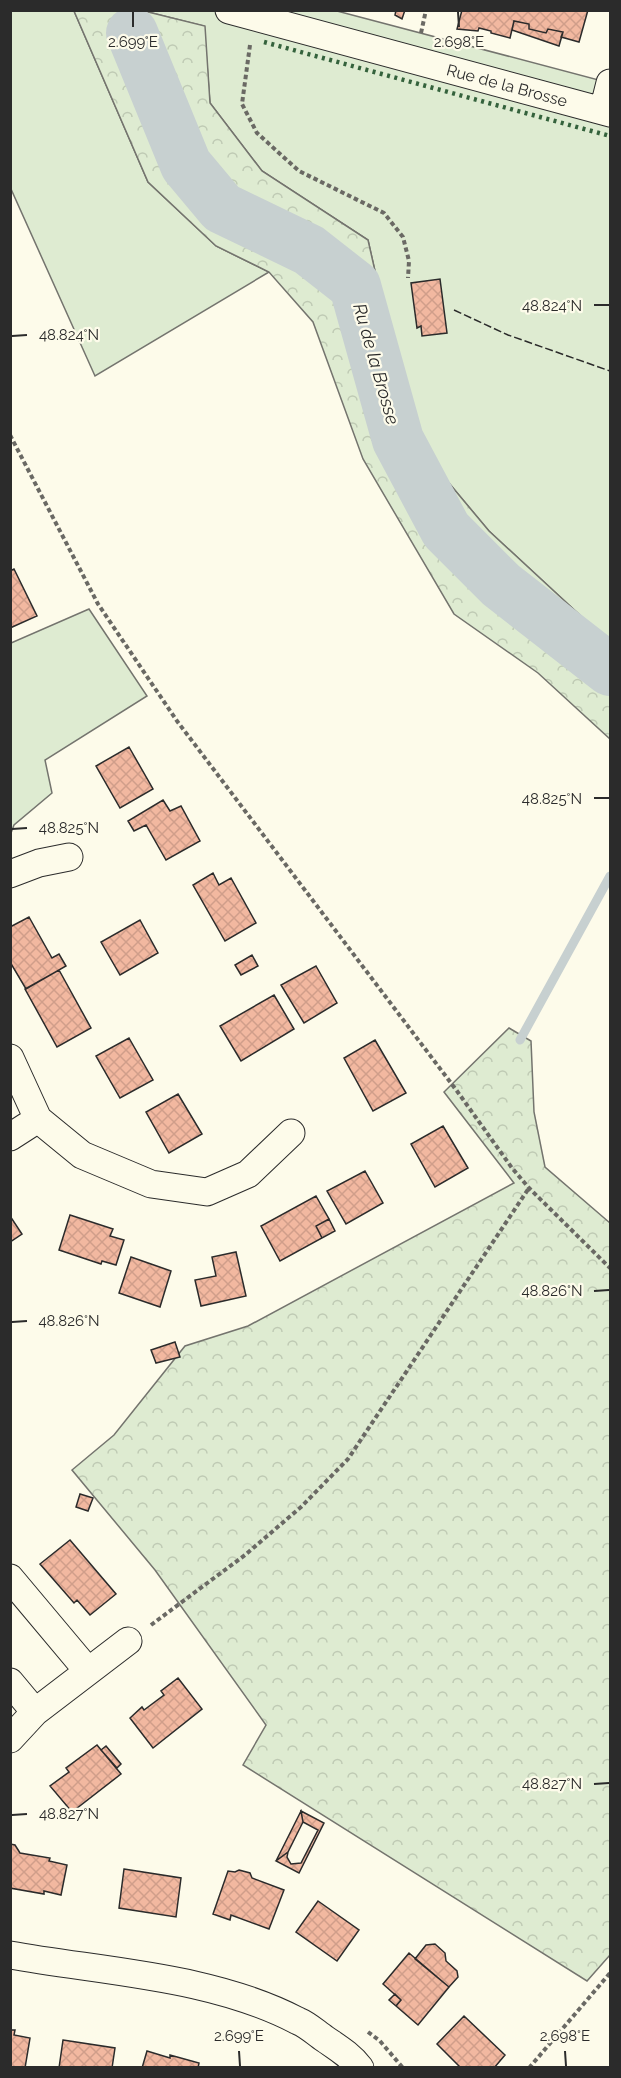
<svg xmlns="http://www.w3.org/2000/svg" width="621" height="2078" viewBox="0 0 621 2078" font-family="Raleway,sans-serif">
<defs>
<pattern id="forest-crowns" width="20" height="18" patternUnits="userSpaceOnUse" patternTransform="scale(1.5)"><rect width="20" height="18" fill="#deebd1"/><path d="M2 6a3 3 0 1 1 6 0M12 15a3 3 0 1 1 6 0" fill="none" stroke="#bfcab4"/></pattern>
<pattern id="building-cross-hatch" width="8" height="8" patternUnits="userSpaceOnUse" patternTransform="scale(1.5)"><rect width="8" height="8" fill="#f2b8a0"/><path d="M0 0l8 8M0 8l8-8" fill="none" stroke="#d09e8a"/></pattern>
</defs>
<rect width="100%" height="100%" fill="#fdfbea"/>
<path fill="#deebd1" stroke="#74746e" stroke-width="1.5" d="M10 11H74L148 182 216 246 269 272 95 376 11 189Z
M144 11H337L610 83V643L489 531 413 440 368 240 262 171 210 103 204 26Z
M89 609 147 696 45 760 52 793 14 825 11 833V643Z"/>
<path fill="url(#forest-crowns)" stroke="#74746e" stroke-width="1.5" d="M74 11H144L205 26 210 103 262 171 368 240 413 440 489 531 610 643V739L538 673 454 614 363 459 313 322 269 272 216 246 148 182Z
M509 1028 531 1041 534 1112 545 1167 610 1223V1955L587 1981 243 1765 266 1725 155 1570 72 1470 114 1435 185 1346 248 1326 514 1183 444 1092Z"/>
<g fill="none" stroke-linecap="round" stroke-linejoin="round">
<path stroke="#c7d0d0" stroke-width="9" d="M520 1040 610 876"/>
<path stroke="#c7d0d0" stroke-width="52" d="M132 33 186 165 222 208 309 250 355 286 398 440 446 530 501 585 610 670"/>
</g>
<path fill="url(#building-cross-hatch)" stroke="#2b2b2b" stroke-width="1.5" d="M396 10H405L402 19 395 15Z
M462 10H588L579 42 561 37 563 32 548 29 546 33 529 29V24L514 21 510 38 491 33V31L479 28 478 31 457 29Z
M514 21 529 24V29L546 33 548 29 563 32 559 46 512 30Z
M440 279 447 333 422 336 421 326 417 328 411 283Z
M14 569 37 616 10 628V571Z
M129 747 153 789 120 808 96 766Z
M163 800 170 811 181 806 200 841 166 860 146 825 134 831 128 821Z
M213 873 219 885 231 878 256 923 225 941 193 885Z
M29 917 52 958 59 954 66 966 26 989 10 962V927Z
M140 920 158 953 120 975 101 942Z
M252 955 258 966 241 975 235 965Z
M316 966 337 1003 304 1023 281 985Z
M59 970 91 1028 57 1047 25 989Z
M274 995 294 1029 241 1061 220 1026Z
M129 1038 153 1080 120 1098 96 1056Z
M375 1040 406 1093 373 1111 344 1058Z
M178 1094 202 1134 169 1153 146 1112Z
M443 1126 468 1168 435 1187 411 1144Z
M365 1171 383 1203 346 1224 327 1191Z
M316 1196 329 1219 316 1226 322 1238 280 1261 261 1226Z
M70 1215 113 1229 110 1236 124 1240 116 1265 102 1261 101 1264 59 1250Z
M10 1216 22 1234 10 1242Z
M329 1219 335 1231 322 1238 316 1226Z
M236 1252 246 1296 201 1306 195 1280 216 1276 212 1257Z
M131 1257 171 1271 160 1307 119 1293Z
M175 1342 180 1357 156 1363 151 1350Z
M80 1494 93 1498 88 1511 76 1507Z
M70 1540 116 1594 90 1615 77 1600 74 1603 40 1564Z
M178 1678 202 1709 153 1748 130 1718 142 1707 144 1710 164 1695 161 1691Z
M97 1745 121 1774 72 1812 50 1786 69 1772 66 1768Z
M106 1746 121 1764 117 1768 101 1750Z
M301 1811 324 1823 299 1873 276 1861 288 1852 287 1857 291 1864 301 1863 318 1830 303 1822Z
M301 1811 303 1822 288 1852 276 1861Z
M10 1844 15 1845 20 1853 50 1858 49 1861 67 1865 61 1895 44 1891V1894L10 1888Z
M124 1869 181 1878 176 1917 119 1908Z
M239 1870 250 1873 252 1878 284 1890 269 1929 231 1915 230 1920 213 1914 228 1871 235 1872Z
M318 1901 359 1930 337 1961 296 1932Z
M435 1944 445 1953 446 1961 457 1971 458 1977 449 1987 415 1959 426 1945Z
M409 1953 449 1987 418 2025 396 2006 401 2000 383 1984Z
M395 1994 401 2000 396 2006 389 2000Z
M464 2016 505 2055 494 2068H461L437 2044Z
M10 2030H15L14 2035 30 2038 25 2068H10Z
M63 2040 115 2048 112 2068H59Z
M147 2051 170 2058V2055L199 2063 198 2068H142Z"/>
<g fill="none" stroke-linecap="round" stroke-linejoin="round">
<g stroke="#2b2b2b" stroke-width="29">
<path id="street" d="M229 10 610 113
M603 111 610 83
M10 874 39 863 69 857
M10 1058 38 1119 82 1155 151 1184 207 1192 248 1174 291 1133
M10 1137 38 1119
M10 1578 88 1671
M10 1682 35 1712
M10 1739 35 1712 128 1641
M10 1955C105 1972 212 1976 298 2021 308 2025 316 2033 325 2039 338 2048 350 2055 360 2068"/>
</g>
<path stroke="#6a6964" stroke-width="4" stroke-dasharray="4.5 3" stroke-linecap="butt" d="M421 33 426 10
M250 45 242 104 257 133 299 171 384 213 403 237 409 261 408 278
M10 435 98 604 177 721 457 1091 512 1168 529 1188 610 1268
M151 1625 245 1555 301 1507 348 1459 529 1188
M368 2032 380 2041 403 2068
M529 2068 610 1973"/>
<use href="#street" stroke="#fdfbea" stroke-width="27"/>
<path stroke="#34623c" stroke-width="4.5" stroke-dasharray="3 4.5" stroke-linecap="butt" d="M264 42 610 136"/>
<path stroke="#2b2b2b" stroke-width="1.5" stroke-dasharray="8 3" stroke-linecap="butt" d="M454 310 508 335 610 371"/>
</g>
<path fill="none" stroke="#2b2b2b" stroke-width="2" d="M133 12V27M458 12 459 27M594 305H609M12 336 27 335M594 798H609M12 829 27 828M594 1291 609 1290M12 1322 27 1321M594 1784 609 1783M12 1815 27 1814M239 2051 240 2066M565 2051 566 2066"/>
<g text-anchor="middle" stroke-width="4.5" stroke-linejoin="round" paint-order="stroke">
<g font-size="16" fill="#2b2b2b" stroke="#fdfbea">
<text transform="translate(507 85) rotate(15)" y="6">Rue de la Brosse</text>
</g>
<g font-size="18" font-style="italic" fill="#2b2b2b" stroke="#fdfbea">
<text transform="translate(376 364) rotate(74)" y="6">Ru de la Brosse</text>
</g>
</g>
<g font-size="15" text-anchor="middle" fill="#2b2b2b" stroke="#fdfbea" stroke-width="4.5" stroke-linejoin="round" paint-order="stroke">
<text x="133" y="47">2.699°E</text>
<text x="459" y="47">2.698°E</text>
<text x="552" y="311">48.824°N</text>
<text x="69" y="340">48.824°N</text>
<text x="552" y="804">48.825°N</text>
<text x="69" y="833">48.825°N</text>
<text x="552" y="1296">48.826°N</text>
<text x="69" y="1326">48.826°N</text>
<text x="552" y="1789">48.827°N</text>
<text x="69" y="1819">48.827°N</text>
<text x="239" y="2041">2.699°E</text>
<text x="565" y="2041">2.698°E</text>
</g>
<rect width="621" height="2078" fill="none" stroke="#2b2b2b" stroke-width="24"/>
</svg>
